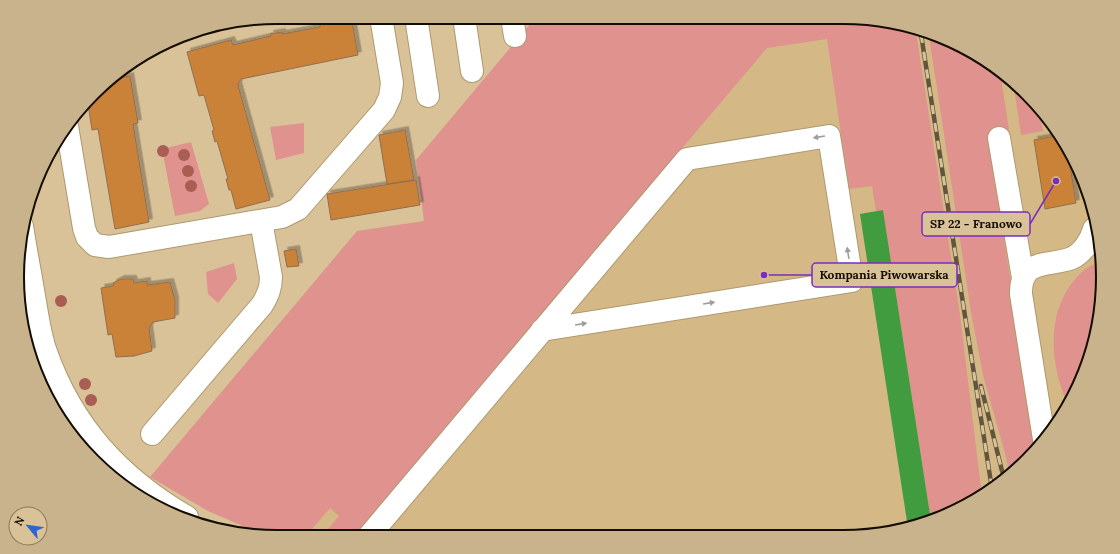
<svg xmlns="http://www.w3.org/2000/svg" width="1120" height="554" viewBox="0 0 1120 554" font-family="Lora,serif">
<defs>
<filter id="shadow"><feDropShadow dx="3.5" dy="-3.5" stdDeviation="0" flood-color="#0004"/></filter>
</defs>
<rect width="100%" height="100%" fill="#d9c298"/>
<path fill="#d4b987" d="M744 17 860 18 958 44 1038 105 1089 193 1102 294 1076 392 1039 448 988 493 927 523 877 535 306 536Z"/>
<path fill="#df928e" d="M536 17 860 18 916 32 960 315 982 496 931 521 883 210 876 211 872 186 849 189 827 39 767 48 354 536H322L339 516 330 508 306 536H266L208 511 150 477 357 231 424 221 416 160Z
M929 36 958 44 1001 77 1010 137 988 141 1038 449 1009 474 1006 457 983 375 971 312Z
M1014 87 1038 105 1043 131 1021 135Z
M304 123V153L276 160 270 127Z
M191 142 209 204 200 211 175 216 162 149Z
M234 263 237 279 218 303 208 294 206 272Z
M1098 263 1102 294 1100 299V303L1076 392 1068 405C1050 365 1045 313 1076 278 1083 271 1088 265 1098 263Z"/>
<path fill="#419b3f" d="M883 210 931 521 908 528 860 214Z"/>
<path fill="#c98239" stroke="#916e4f" filter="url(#shadow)" d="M352 21 358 55 241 79 238 85 270 200 236 209 231 190H229L226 179H228L217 141 215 142 212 131 214 130 204 95 199 96 187 52 231 40 233 45 271 36 270 34 282 32V34L320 27V24Z
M130 76 138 123 133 124 149 222 115 229 98 129 92 130 88 104 110 80Z
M405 130 414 180 387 184 379 135Z
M1056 136 1069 159 1076 203 1045 209 1034 140Z
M416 180 420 205 331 220 327 194Z
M296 249 299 266 287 267 284 251Z
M121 279H133L134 283 147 281V285L170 282 175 300V318L153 322 149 328 152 351 134 356 116 357 112 334 108 335 101 288 113 286V283Z"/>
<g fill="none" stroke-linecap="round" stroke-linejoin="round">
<g stroke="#ae996f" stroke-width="24">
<path id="minor" d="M416 17 428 96
M464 17 472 71
M512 17 515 36
M67 126 84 228 87 237 95 245 109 247 282 217 298 209 384 110 390 97 392 83 381 17
M999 138 1023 278
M22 226C26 252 31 277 35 302 38 318 40 336 46 352 72 426 120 478 187 517
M152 434 262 305C268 295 271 288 271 277L261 221
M1044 439 1021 294C1020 257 1050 267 1072 258 1083 253 1091 240 1094 229
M369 536 687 159 829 136 852 281 542 330"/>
</g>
<use href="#minor" stroke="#fff" stroke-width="22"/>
<g stroke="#62553d" stroke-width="4.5">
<path id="rail" d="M921 34 992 489
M981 386 1004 479"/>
</g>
<use href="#rail" stroke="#d9c298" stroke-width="3" stroke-dasharray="9" stroke-linecap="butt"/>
</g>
<g fill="#a95e53">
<circle cx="163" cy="151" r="6"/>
<circle cx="184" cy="155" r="6"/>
<circle cx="188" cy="171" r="6"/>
<circle cx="191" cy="186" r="6"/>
<circle cx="61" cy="301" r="6"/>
<circle cx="85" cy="384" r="6"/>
<circle cx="91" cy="400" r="6"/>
</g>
<defs><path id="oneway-solid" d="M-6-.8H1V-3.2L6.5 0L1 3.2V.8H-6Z"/></defs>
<g fill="#a19e99">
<use href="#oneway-solid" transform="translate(819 137) rotate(171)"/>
<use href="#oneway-solid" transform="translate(848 253) rotate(-99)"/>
<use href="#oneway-solid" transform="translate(709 303) rotate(-9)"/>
<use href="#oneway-solid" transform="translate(581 324) rotate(-9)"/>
</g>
<path d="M0 0H1120V554H0ZM277 24H843A253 253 0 0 1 1096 277V277A253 253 0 0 1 843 530H277A253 253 0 0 1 24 277V277A253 253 0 0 1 277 24Z" fill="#c9b38c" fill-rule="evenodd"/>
<path fill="none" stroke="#130c00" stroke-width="2" d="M277 24H843A253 253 0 0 1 1096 277V277A253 253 0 0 1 843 530H277A253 253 0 0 1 24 277V277A253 253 0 0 1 277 24Z"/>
<path fill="none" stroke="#7b2cbf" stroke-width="1.5" d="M1056 181L1030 224M764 275L812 275"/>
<g fill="#7b2cbf" stroke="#d9c298" stroke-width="1.5">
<circle cx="1056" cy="181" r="4"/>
<circle cx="764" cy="275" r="4"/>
</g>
<g fill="#d9c298" stroke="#7b2cbf" stroke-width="1.5">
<rect x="922" y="212" width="108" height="24" rx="4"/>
<rect x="812" y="263" width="145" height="24" rx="4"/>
</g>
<g font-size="12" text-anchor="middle" font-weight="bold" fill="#130c00">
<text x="976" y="228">SP 22 - Franowo</text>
<text x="884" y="279">Kompania Piwowarska</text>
</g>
<g transform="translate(28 526) rotate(299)"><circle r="19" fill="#d9c298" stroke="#8a795b"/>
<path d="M0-3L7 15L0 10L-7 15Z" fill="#3064d2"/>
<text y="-6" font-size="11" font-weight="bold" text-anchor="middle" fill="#130c00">N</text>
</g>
</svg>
